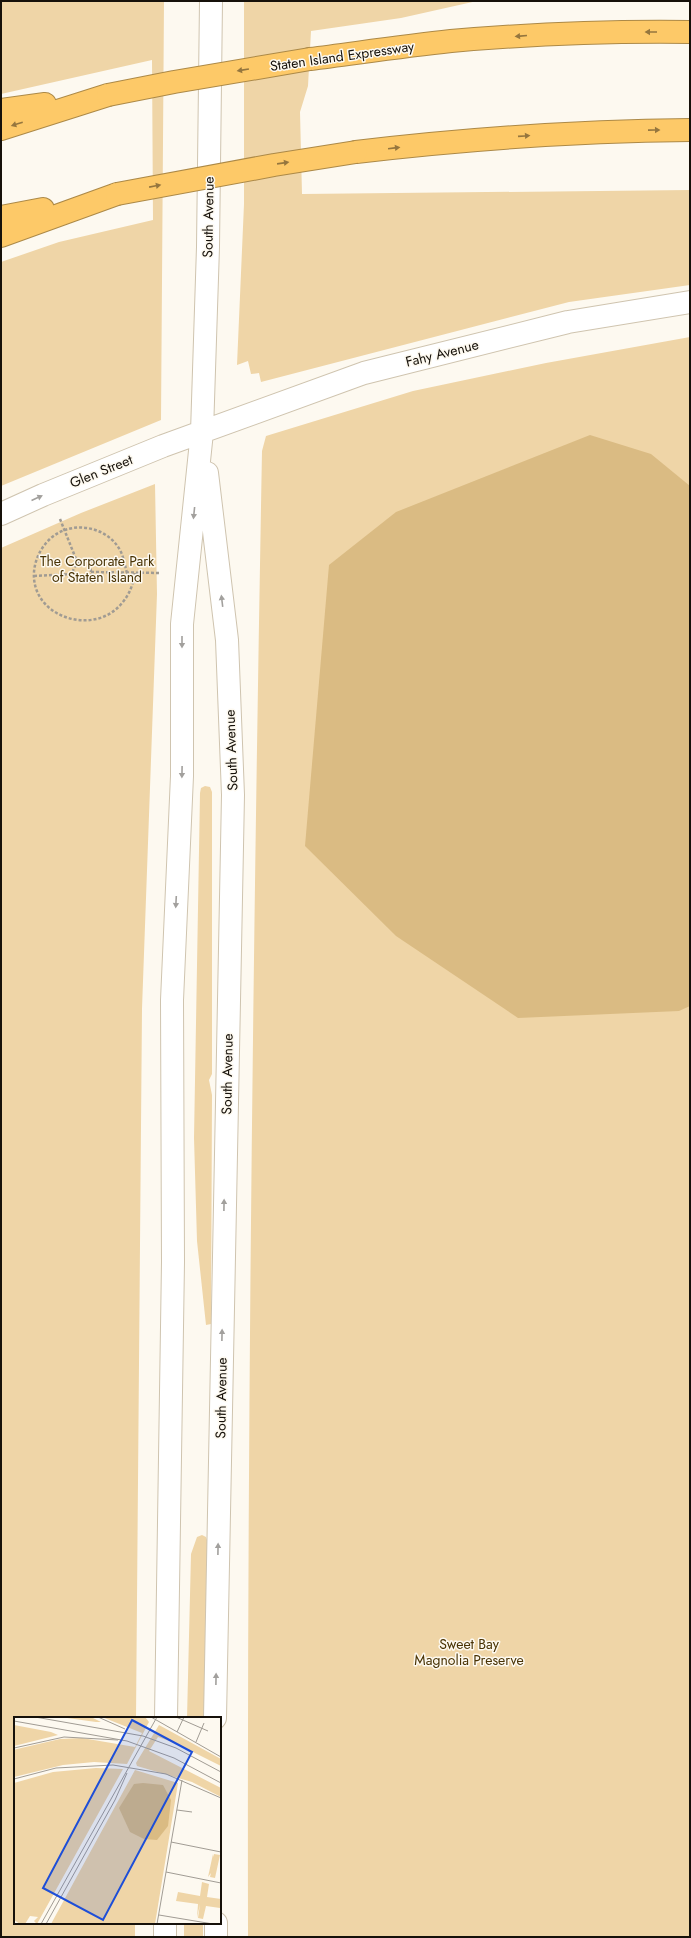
<svg xmlns="http://www.w3.org/2000/svg" width="691" height="1938" viewBox="0 0 691 1938" font-family="Jost,sans-serif">
<rect width="100%" height="100%" fill="#fdf9f0"/>
<path fill="#efd5a7" d="M1 1H164L161 420 1 486V262L59 242 153 220 152 60 1 94Z
M244 1H477L401 18 311 31 308 86 300 112 302 194 690 190V285L569 302 261 382 259 373 251 374 248 361 237 365 244 204Z
M690 337V1937H248C247 1442 253 946 262 451L266 436 413 391 546 363Z
M155 484 157 594 142 1009 136 1718H15V1923H135V1937H1V548L81 513Z
M205 786 210 787 212 792V1074L209 1080 212 1095 211 1324 206 1325 197 1241 194 1138 200 793 201 788Z
M202 1535 206 1537 208 1543 205 1718H187L191 1554 197 1537Z
M184 1923H203V1937H184Z"/>
<path fill="#dabb83" d="M590 435 651 454 690 486V1006L679 1011 518 1018 396 936 305 846 329 565 396 512Z"/>
<g fill="none" stroke-linecap="round" stroke-linejoin="round">
<g stroke="#cfc4af" stroke-width="24">
<path id="minor" d="M207 473 227 640 233 795 215 1718
M1 514 43 495 163 446 364 373 568 322 690 302
M166 1718 173 1262 172 1000 182 776V624L202 432 208 247 211 1
M216 1923V1937
M165 1937V1923"/>
</g>
<g stroke="#ac8947" stroke-width="24">
<path id="highway" d="M310 59C357 53 404 46 451 41 530 34 610 31 690 32
M1 110 45 104
M1 129 108 95
M356 152C467 139 578 131 690 130
M1 217 43 209
M1 236 117 194"/>
</g>
<path stroke="#a09b93" stroke-width="2.5" stroke-dasharray="3 2" stroke-linecap="butt" d="M60 519 78 564
M73 572a9 9 0 1 1 18 0a9 9 0 1 1-18 0Z
M91 572 160 573
M127 573C125 566 124 559 121 552 109 527 73 519 51 538 41 547 35 559 34 572 31 618 95 637 122 603 130 594 133 584 135 573
M34 576 73 574"/>
<use href="#minor" stroke="#fff" stroke-width="22"/>
<use href="#highway" stroke="#fdc968" stroke-width="22"/>
<g stroke="#ac8947" stroke-width="24" stroke-linecap="butt">
<path id="highway-bridge" d="M108 95 174 82 310 59
M117 194 274 165 356 152"/>
</g>
<use href="#highway-bridge" stroke="#fdc968" stroke-width="22"/>
</g>
<defs><path id="oneway-solid" d="M-6-.8H1V-3.2L6.5 0L1 3.2V.8H-6Z"/></defs>
<g fill="#95763e">
<use href="#oneway-solid" transform="translate(651 32) rotate(180)"/>
<use href="#oneway-solid" transform="translate(521 36) rotate(175)"/>
<use href="#oneway-solid" transform="translate(243 70) rotate(171)"/>
<use href="#oneway-solid" transform="translate(17 124) rotate(163)"/>
<use href="#oneway-solid" transform="translate(654 130) rotate(-1)"/>
<use href="#oneway-solid" transform="translate(524 136) rotate(-4)"/>
<use href="#oneway-solid" transform="translate(394 148) rotate(-7)"/>
<use href="#oneway-solid" transform="translate(283 163) rotate(-8)"/>
<use href="#oneway-solid" transform="translate(155 186) rotate(-11)"/>
</g>
<g fill="#a2a09d">
<use href="#oneway-solid" transform="translate(37 498) rotate(-24)"/>
<use href="#oneway-solid" transform="translate(194 513) rotate(96)"/>
<use href="#oneway-solid" transform="translate(222 601) rotate(-97)"/>
<use href="#oneway-solid" transform="translate(182 642) rotate(90)"/>
<use href="#oneway-solid" transform="translate(182 772) rotate(91)"/>
<use href="#oneway-solid" transform="translate(176 902) rotate(93)"/>
<use href="#oneway-solid" transform="translate(224 1205) rotate(-89)"/>
<use href="#oneway-solid" transform="translate(222 1335) rotate(-89)"/>
<use href="#oneway-solid" transform="translate(218 1549) rotate(-89)"/>
<use href="#oneway-solid" transform="translate(216 1679) rotate(-89)"/>
</g>
<g text-anchor="middle" stroke-width="3" stroke-linejoin="round" paint-order="stroke">
<g font-size="14" fill="#16110a" stroke="#fdf9f0">
<text transform="translate(342 56) rotate(-8)" y="5">Staten Island Expressway</text>
<text transform="translate(208 217) rotate(-89)" y="5">South Avenue</text>
<text transform="translate(442 353) rotate(-14)" y="5">Fahy Avenue</text>
<text transform="translate(101 471) rotate(-22)" y="5">Glen Street</text>
<text transform="translate(231 750) rotate(-92)" y="5">South Avenue</text>
<text transform="translate(227 1074) rotate(-89)" y="5">South Avenue</text>
<text transform="translate(221 1398) rotate(-89)" y="5">South Avenue</text>
</g>
<g font-size="14" fill="#493304" stroke="#fdf9f0">
<text x="97" y="566">The Corporate Park<tspan x="97" dy="16">of Staten Island</tspan></text>
<text x="469" y="1649">Sweet Bay<tspan x="469" dy="16">Magnolia Preserve</tspan></text>
</g>
</g>
<g transform="translate(14 1717)">
<rect width="207" height="207" fill="#fdf9f0"/>
<path d="M46 0H77L87 5H82ZM88 0H131L135 5 113 47 80 45 49 48 0 60V33L3 32 46 22 68 21 121 30 128 16ZM0 8 37 15 44 18 0 29ZM145 8 207 42V49L161 26 144 20 135 34 207 71V80L178 65 123 49 122 46ZM82 51 109 52 23 207 20 204 24 200 16 199 11 207H6L0 203V66L39 55ZM121 53 164 66 141 207H37ZM199 137V140L200 137 206 138 201 161 196 160 197 156 194 160ZM188 165 195 167 193 180 207 182 206 191 192 189 189 202 184 201 186 187 192 180 194 169 192 180 186 187 183 201 184 187 162 184 164 175 186 179Z" fill="#efd5a7"/>
<path d="M129 66 149 68 157 83 154 109 143 123 130 122 116 115 105 91 120 67Z" fill="#dabb83"/>
<path fill="none" stroke="#a19c94" stroke-width="1" d="M21 0 129 19 162 31 207 55M84 0 111 12M137 0 207 40M162 0 194 14M0 4 113 24 160 41 207 66M163 15 170 0M182 25 190 6M0 31 50 20 104 23M0 62 42 51 99 48 152 57 207 81M163 93 178 95M157 125 207 135M152 155 207 166M145 198 199 207M27 207 143 0M32 207 101 83 113 56M143 207 168 63"/>
<path fill="#1d4ed8" fill-opacity="0.15" stroke="#1d4ed8" stroke-width="2" d="M118 3 178 35 89 203 29 171Z"/>
<rect width="207" height="207" fill="none" stroke="#16110a" stroke-width="2"/>
</g>
<rect width="691" height="1938" fill="none" stroke="#16110a" stroke-width="4"/>
</svg>
